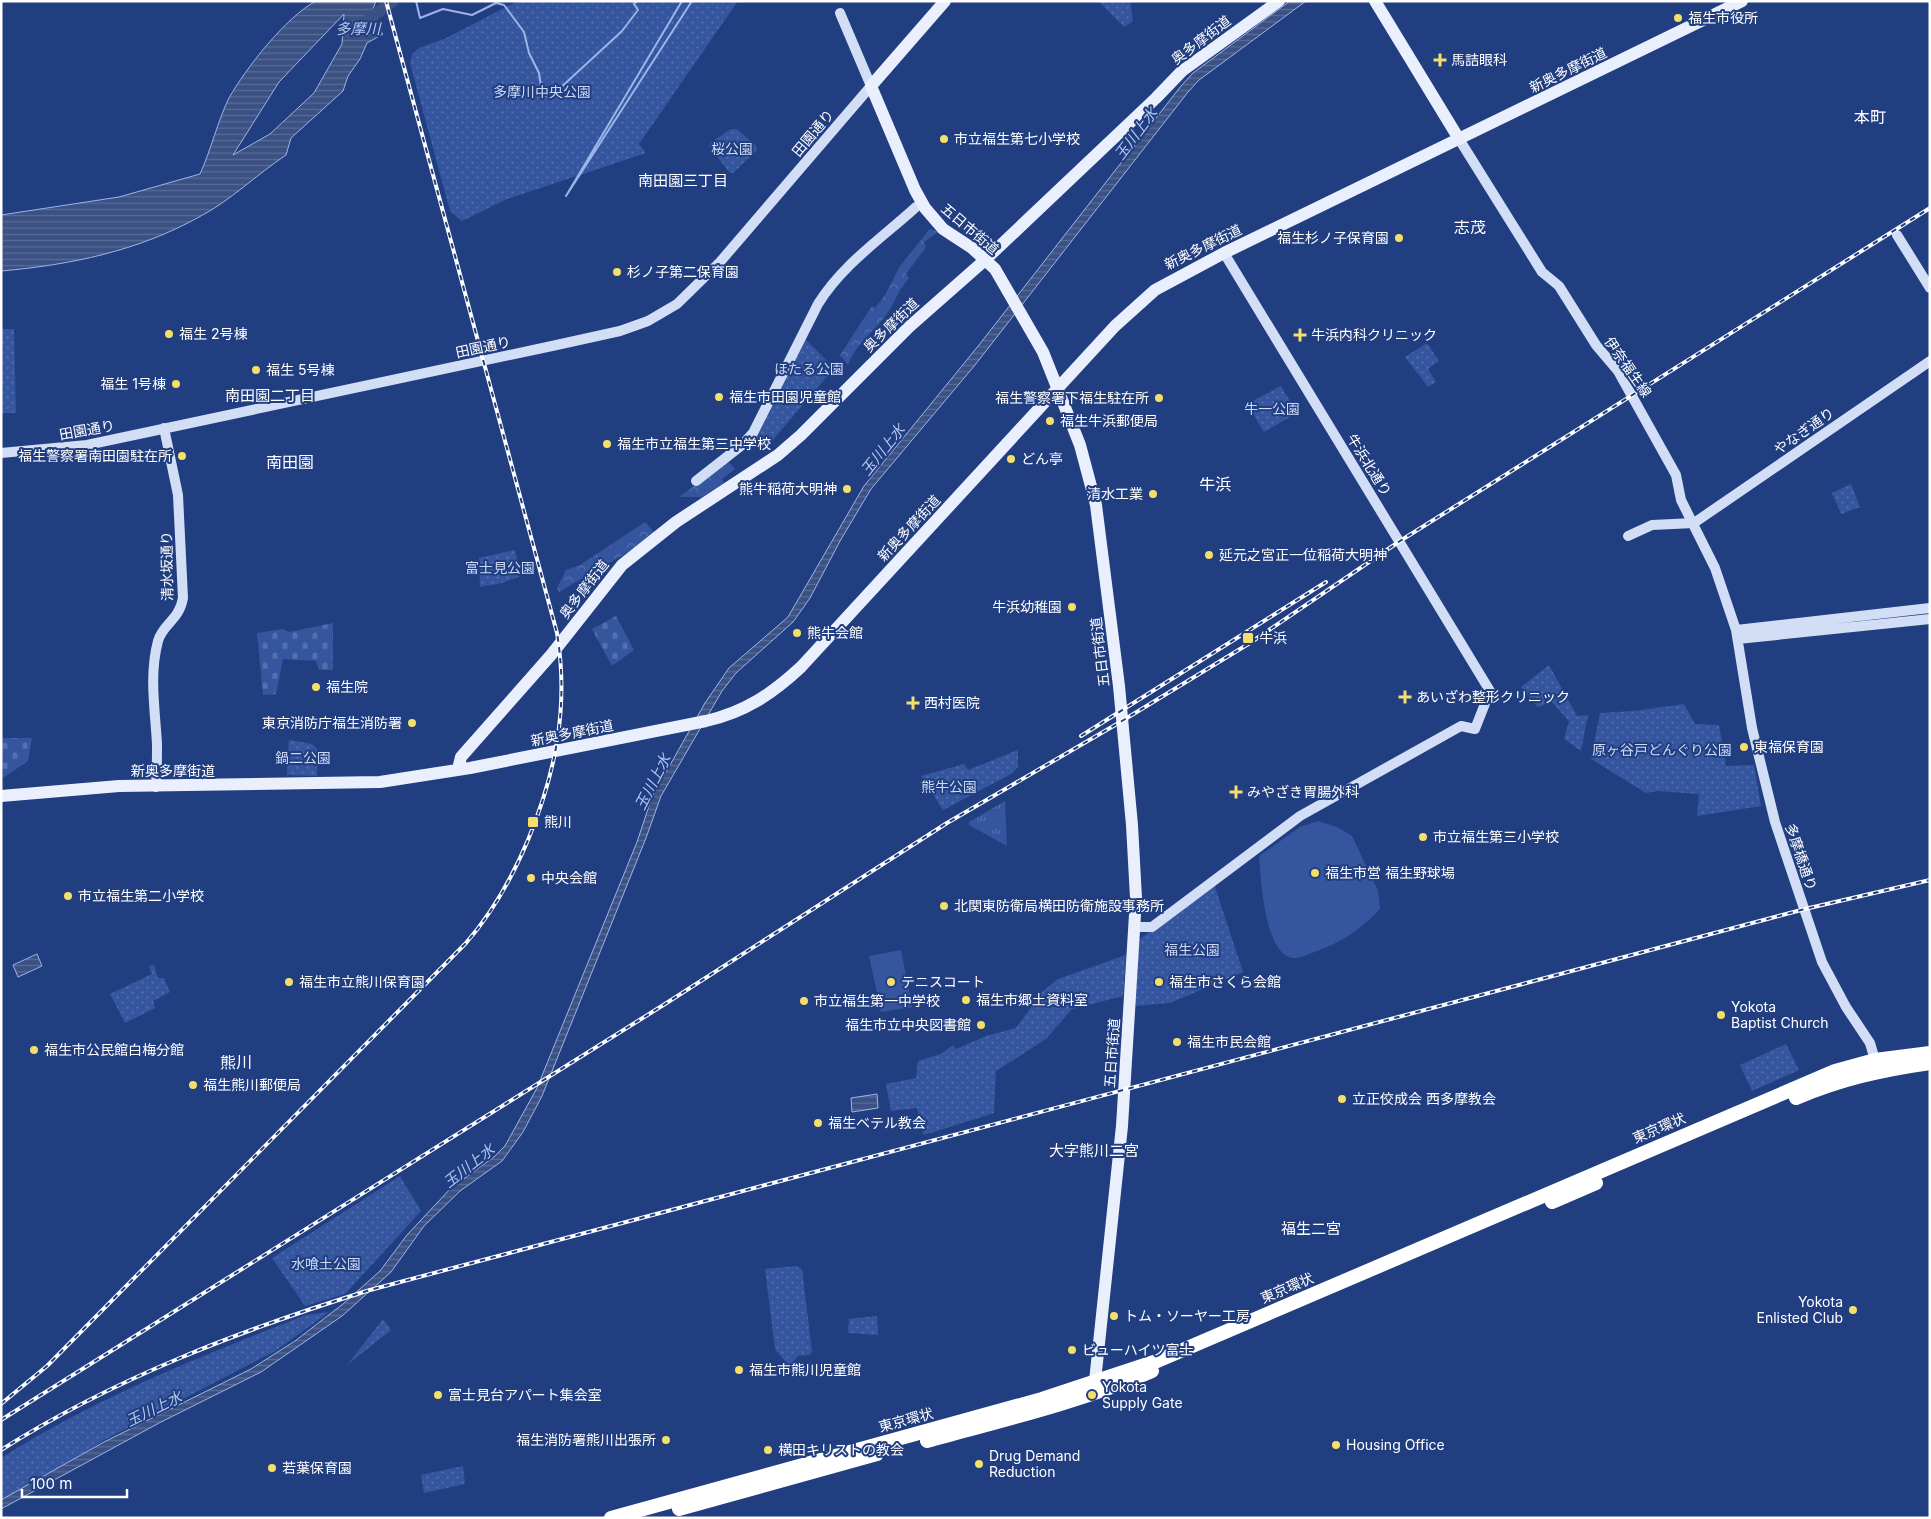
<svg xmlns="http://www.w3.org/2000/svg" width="1931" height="1519" viewBox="0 0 1931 1519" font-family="Inter,'Noto Sans JP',sans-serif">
<defs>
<pattern id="grass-tufts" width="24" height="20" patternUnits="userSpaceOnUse" patternTransform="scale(1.25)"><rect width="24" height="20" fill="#35569f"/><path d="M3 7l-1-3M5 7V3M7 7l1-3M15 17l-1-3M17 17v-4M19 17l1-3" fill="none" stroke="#536fad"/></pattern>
<pattern id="forest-crowns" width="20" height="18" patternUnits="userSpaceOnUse" patternTransform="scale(1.25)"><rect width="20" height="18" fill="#35569f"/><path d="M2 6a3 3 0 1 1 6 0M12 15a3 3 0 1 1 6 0" fill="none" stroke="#536fad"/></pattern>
<pattern id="cemetery-stones" width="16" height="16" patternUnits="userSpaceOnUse" patternTransform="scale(1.25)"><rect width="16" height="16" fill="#35569f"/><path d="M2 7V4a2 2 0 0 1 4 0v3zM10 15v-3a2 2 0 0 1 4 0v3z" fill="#536fad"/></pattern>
<pattern id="park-dots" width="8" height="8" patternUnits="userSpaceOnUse" patternTransform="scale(1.25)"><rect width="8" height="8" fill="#35569f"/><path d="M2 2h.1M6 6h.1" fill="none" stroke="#536fad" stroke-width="1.8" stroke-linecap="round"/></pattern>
<pattern id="water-rules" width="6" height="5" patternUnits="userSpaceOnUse" patternTransform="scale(1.25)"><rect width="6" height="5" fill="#3c5183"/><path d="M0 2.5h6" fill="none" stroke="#596b96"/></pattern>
</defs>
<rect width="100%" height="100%" fill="#213e81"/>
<path fill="url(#grass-tufts)" d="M1005 801 1007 846 969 825V822Z"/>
<path fill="url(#forest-crowns)" d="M930 229 938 232 924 242 926 247 906 274 909 278C898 290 894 305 884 318 871 334 855 345 848 365L840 355 872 306 875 308 885 295 900 266Z
M728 461 735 469 722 479 724 483 702 497H679Z
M645 522 654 532 635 548 559 592 557 588 566 570 580 565Z"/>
<path fill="url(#cemetery-stones)" d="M616 616 634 650 612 666 592 629Z
M333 623V670H319L316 661 283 659 276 694 263 695 257 633 283 629 289 632Z
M1 738H32L28 761 3 778Z"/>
<path fill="url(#park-dots)" d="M518 1H738L639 144 646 153 507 199 462 221 450 211 410 63 412 54 419 48 444 39Z
M1098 1H1130L1133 21 1124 27Z
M731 129H737L756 146 757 150 733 173 729 172 709 146 710 143Z
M1 329H14L16 413H1Z
M803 337 834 368 772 441 744 446Z
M1427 343 1439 361 1428 369 1436 382 1428 387 1405 357Z
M1281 386 1297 413 1264 432 1247 404Z
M1851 484 1860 507 1841 514 1832 493Z
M515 550 521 576 502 583 480 587 479 558Z
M1549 665 1577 716 1588 715 1581 751 1564 739 1569 721 1552 702 1538 707 1521 687Z
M1684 704 1695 724 1719 725 1726 766 1754 765 1761 806 1697 816 1699 794 1658 791 1646 793 1591 759 1600 713 1634 711Z
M289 740 312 744 318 750 317 776 287 775Z
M1018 750V767L1011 774 943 810 921 776 964 764 968 770Z
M1213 881 1243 972 1170 1003 1135 1006 1139 940Z
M1126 955 1123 996 1072 1009 1046 1039 996 1071 994 1113 924 1135 917 1108 891 1111 886 1084 916 1078 918 1061 941 1054 953 1045 956 1049 986 1036 1016 1028 1042 992 1058 979Z
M154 965 158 978H164L170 992 153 1001 155 1008 125 1023 110 994 152 974 149 966Z
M1786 1044 1799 1070 1752 1091 1740 1065Z
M400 1176 421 1211 345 1294 305 1306 272 1258Z
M796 1266 802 1269 812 1352 809 1355 798 1356 789 1366 775 1349 765 1269Z
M329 1312 277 1350 104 1440 1 1506V1458C97 1397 201 1356 306 1315Z
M877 1316 878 1335 848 1333 849 1319Z
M383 1319 391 1330 347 1365Z
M463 1466 465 1484 424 1493 421 1475Z"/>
<path fill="#35569f" d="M1318 821 1337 827 1352 836 1378 891 1380 909C1361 929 1342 942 1317 951 1310 953 1302 958 1295 958 1264 958 1261 877 1259 856L1300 827Z
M901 950 912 1007 881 1012 869 956Z"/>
<path fill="url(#water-rules)" stroke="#9cb5e9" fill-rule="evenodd" d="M316 1H376L369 19 383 34 367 43 360 59 348 76 343 91 291 138 286 155C256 175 230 201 199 217 138 251 70 265 1 271V215L119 197 200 174C211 150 218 120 229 98 246 68 286 17 316 1ZM344 14 342 44 314 93 270 134 233 155 279 82Z
M1290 1H1306L1199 80 1188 92 975 365 871 489 840 541 810 598 793 622 736 673 722 691 661 796 646 838 542 1096 523 1132 502 1161 460 1191 424 1226 391 1272 342 1316 261 1372 159 1423 1 1509V1500L104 1442 251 1369 295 1341 343 1304 380 1271 407 1235 451 1188 494 1157 505 1146 537 1088 637 842 652 797 705 703 729 668 788 617 864 486 979 345 1181 86 1193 73Z
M37 954 42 966 18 977 13 965Z
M877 1094 878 1108 852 1112 851 1098Z"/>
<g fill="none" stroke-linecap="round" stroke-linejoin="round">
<path stroke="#9cb5e9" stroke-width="2" d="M416 1 420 18 443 9 472 15 496 3 504 5 524 32 529 53 539 73 542 93 546 96 557 91 622 31 638 10 634 4 637 1
M682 1 566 196 692 1"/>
<path stroke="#3c5183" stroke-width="12" d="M362 32 369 19 393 1"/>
<path stroke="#d2ddf6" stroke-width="10" d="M1459 139 1542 272 1559 286 1596 345 1618 371 1676 475 1681 500 1715 568 1736 630 1752 728 1775 822 1822 962 1846 1007 1870 1043 1877 1067
M1897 235 1930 288
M1 453 87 445 552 346 620 331 648 321 677 304 720 262 871 86 840 13
M696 481 742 445 753 433 818 304C843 264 882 238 916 207
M1628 536 1652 525 1694 523 1930 361
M1736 630 1930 608
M1738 639 1930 619
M156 787C157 773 157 758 157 744 155 709 149 675 158 641 163 623 179 621 183 598L178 495 164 428
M1134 927H1152L1300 816 1461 726 1475 729 1490 691 1224 253"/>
<path stroke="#eaeffd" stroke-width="12" d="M945 1 871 86 915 190 925 208 943 229 972 248 995 269 1043 352 1080 445 1096 505 1119 686 1132 825 1136 898 1122 1126 1095 1381 1097 1390
M1375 1 1459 139
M458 769 461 757 551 655 622 565 676 522 778 455 801 435 909 327 985 260 1156 98 1182 71 1279 1
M1 796 119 786 380 782 470 768 706 721C745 712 772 694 801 667L1115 326 1155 290 1224 253 1742 1"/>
<path stroke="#fff" stroke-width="14" d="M1796 1098C1841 1079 1881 1070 1930 1063
M1552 1202 1596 1183
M927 1441C1003 1420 1080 1402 1152 1371
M679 1509 877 1454
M611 1518 1042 1399 1157 1361 1835 1071 1875 1060 1930 1053"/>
<g stroke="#fff" stroke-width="4">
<path id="rail" d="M1081 736 1326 582
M1 1404 47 1366 466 943C493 912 512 878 528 840 556 772 569 706 557 633L386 1
M1 1420 665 1004 947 823 1122 721 1250 643 1400 541 1930 208
M1 1450C115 1378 241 1330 370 1290L1805 909 1930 880"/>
</g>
<use href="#rail" stroke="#213e81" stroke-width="2" stroke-dasharray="5.5" stroke-linecap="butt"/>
</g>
<g fill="#f4df6a" stroke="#213e81" stroke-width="2">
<circle cx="1678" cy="18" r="5"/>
<path d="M1437.5 52.5h5v5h5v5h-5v5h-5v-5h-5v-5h5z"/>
<circle cx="944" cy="139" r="5"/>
<circle cx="1399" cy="238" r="5"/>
<circle cx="617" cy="272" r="5"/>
<circle cx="169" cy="334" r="5"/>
<path d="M1297.5 327.5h5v5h5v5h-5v5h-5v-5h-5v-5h5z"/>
<circle cx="256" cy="370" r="5"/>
<circle cx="176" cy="384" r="5"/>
<circle cx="719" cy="397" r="5"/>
<circle cx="1159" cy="398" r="5"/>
<circle cx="1050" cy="421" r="5"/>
<circle cx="607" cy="444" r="5"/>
<circle cx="182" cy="456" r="5"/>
<circle cx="1011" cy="459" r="5"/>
<circle cx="847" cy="489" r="5"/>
<circle cx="1153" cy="494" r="5"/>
<circle cx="1209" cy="555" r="5"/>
<circle cx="1072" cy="607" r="5"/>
<circle cx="797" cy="633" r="5"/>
<rect x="1242" y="632" width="12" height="12" rx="2.5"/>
<circle cx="316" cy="687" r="5"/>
<path d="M1402.5 689.5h5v5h5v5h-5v5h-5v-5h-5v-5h5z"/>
<path d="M910.5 695.5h5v5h5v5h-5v5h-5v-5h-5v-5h5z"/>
<circle cx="412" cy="723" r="5"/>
<circle cx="1744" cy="747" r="5"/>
<path d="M1233.5 784.5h5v5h5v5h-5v5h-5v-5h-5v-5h5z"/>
<rect x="527" y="816" width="12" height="12" rx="2.5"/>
<circle cx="1423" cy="837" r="5"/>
<circle cx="1315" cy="873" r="5"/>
<circle cx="531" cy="878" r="5"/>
<circle cx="68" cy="896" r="5"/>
<circle cx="944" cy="906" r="5"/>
<circle cx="289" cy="982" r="5"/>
<circle cx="891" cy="982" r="5"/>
<circle cx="1159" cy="982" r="5"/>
<circle cx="966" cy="1000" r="5"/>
<circle cx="804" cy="1001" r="5"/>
<circle cx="1721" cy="1015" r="5"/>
<circle cx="981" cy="1025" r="5"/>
<circle cx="1177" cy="1042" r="5"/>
<circle cx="34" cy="1050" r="5"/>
<circle cx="193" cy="1085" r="5"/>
<circle cx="1342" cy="1099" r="5"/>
<circle cx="818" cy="1123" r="5"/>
<circle cx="1853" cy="1310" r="5"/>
<circle cx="1114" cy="1316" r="5"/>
<circle cx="1072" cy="1350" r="5"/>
<circle cx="739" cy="1370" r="5"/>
<circle cx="438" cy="1395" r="5"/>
<circle cx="1092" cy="1395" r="5"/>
<circle cx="666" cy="1440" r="5"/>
<circle cx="1336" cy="1445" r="5"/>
<circle cx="768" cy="1450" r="5"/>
<circle cx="979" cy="1464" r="5"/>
<circle cx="272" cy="1468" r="5"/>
</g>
<g text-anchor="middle" stroke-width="4" stroke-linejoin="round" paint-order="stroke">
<g font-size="14" fill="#fff" stroke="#213e81" text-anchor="start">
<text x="1688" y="23">福生市役所</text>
<text x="1451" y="65">馬詰眼科</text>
<text x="954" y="144">市立福生第七小学校</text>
<text x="1389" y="243" text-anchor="end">福生杉ノ子保育園</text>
<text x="627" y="277">杉ノ子第二保育園</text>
<text x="179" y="339">福生 2号棟</text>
<text x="1311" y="340">牛浜内科クリニック</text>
<text x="266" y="375">福生 5号棟</text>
<text x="166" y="389" text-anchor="end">福生 1号棟</text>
<text x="729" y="402">福生市田園児童館</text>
<text x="1149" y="403" text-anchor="end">福生警察署下福生駐在所</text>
<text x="1060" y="426">福生牛浜郵便局</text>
<text x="617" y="449">福生市立福生第三中学校</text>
<text x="172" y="461" text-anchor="end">福生警察署南田園駐在所</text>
<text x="1021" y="464">どん亭</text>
<text x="837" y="494" text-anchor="end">熊牛稲荷大明神</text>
<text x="1143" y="499" text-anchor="end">清水工業</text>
<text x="1219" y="560">延元之宮正一位稲荷大明神</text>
<text x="1062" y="612" text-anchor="end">牛浜幼稚園</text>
<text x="807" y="638">熊牛会館</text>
<text x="1259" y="643">牛浜</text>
<text x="326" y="692">福生院</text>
<text x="1416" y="702">あいざわ整形クリニック</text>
<text x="924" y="708">西村医院</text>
<text x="402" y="728" text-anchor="end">東京消防庁福生消防署</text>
<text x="1754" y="752">東福保育園</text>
<text x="1247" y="797">みやざき胃腸外科</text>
<text x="544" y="827">熊川</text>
<text x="1433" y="842">市立福生第三小学校</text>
<text x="1325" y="878">福生市営 福生野球場</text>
<text x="541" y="883">中央会館</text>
<text x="78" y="901">市立福生第二小学校</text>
<text x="954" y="911">北関東防衛局横田防衛施設事務所</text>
<text x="299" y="987">福生市立熊川保育園</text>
<text x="901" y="987">テニスコート</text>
<text x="1169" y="987">福生市さくら会館</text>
<text x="976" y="1005">福生市郷土資料室</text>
<text x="814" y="1006">市立福生第一中学校</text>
<text x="1731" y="1012">Yokota<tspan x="1731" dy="16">Baptist Church</tspan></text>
<text x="971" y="1030" text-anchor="end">福生市立中央図書館</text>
<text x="1187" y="1047">福生市民会館</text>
<text x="44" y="1055">福生市公民館白梅分館</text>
<text x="203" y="1090">福生熊川郵便局</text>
<text x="1352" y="1104">立正佼成会 西多摩教会</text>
<text x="828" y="1128">福生ベテル教会</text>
<text x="1843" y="1307" text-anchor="end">Yokota<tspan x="1843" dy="16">Enlisted Club</tspan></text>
<text x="1124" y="1321">トム・ソーヤー工房</text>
<text x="1082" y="1355">ビューハイツ富士</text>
<text x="749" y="1375">福生市熊川児童館</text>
<text x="1102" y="1392">Yokota<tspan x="1102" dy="16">Supply Gate</tspan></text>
<text x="448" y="1400">富士見台アパート集会室</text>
<text x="656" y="1445" text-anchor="end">福生消防署熊川出張所</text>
<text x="1346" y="1450">Housing Office</text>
<text x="778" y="1455">横田キリストの教会</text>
<text x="989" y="1461">Drug Demand<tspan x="989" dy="16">Reduction</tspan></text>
<text x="282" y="1473">若葉保育園</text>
</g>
<g font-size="14" fill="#fff" stroke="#213e81">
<text transform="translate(1201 40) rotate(-37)" y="5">奥多摩街道</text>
<text transform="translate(1568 70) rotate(-26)" y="5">新奥多摩街道</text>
<text transform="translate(813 133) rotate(-50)" y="5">田園通り</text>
<text transform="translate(970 229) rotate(40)" y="5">五日市街道</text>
<text transform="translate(1203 247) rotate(-26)" y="5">新奥多摩街道</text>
<text transform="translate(891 325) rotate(-44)" y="5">奥多摩街道</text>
<text transform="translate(483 347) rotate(-12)" y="5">田園通り</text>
<text transform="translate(1628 367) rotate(55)" y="5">伊奈福生線</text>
<text transform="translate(87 430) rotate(-10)" y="5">田園通り</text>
<text transform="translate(1804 431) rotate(-35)" y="5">やなぎ通り</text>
<text transform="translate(1369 465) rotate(58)" y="5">牛浜北通り</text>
<text transform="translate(909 528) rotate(-47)" y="5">新奥多摩街道</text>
<text transform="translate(167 566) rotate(-91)" y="5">清水坂通り</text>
<text transform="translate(584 589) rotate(-52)" y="5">奥多摩街道</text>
<text transform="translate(1100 652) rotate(-97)" y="5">五日市街道</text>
<text transform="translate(572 733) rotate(-11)" y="5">新奥多摩街道</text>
<text x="173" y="776">新奥多摩街道</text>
<text transform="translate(1801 857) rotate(71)" y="5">多摩橋通り</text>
<text transform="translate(1112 1053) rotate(-86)" y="5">五日市街道</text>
<text transform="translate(1659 1128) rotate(-23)" y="5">東京環状</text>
<text transform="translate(1287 1288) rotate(-23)" y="5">東京環状</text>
<text transform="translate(906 1420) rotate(-15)" y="5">東京環状</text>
</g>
<g font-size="14" fill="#ccd9f6" stroke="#213e81">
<text x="542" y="97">多摩川中央公園</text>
<text x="732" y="154">桜公園</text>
<text x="809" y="374">ほたる公園</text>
<text x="1272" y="414">牛一公園</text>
<text x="500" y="573">富士見公園</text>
<text x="1662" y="755">原ヶ谷戸どんぐり公園</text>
<text x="303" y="763">鍋二公園</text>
<text x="949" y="792">熊牛公園</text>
<text x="1192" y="955">福生公園</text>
<text x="326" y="1269">水喰土公園</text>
</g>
<g font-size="15" font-style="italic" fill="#b3c6ef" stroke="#213e81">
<text x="358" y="34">多摩川</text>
<text transform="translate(1136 134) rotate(-53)" y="5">玉川上水</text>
<text transform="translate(883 450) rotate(-51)" y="5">玉川上水</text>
<text transform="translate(653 782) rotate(-63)" y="5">玉川上水</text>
<text transform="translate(469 1166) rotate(-38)" y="5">玉川上水</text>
<text transform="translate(154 1409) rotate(-26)" y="5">玉川上水</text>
</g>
<g font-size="15" fill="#fff" stroke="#213e81">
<text x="683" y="186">南田園三丁目</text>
<text x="270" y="401">南田園二丁目</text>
<text x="1094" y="1156">大字熊川二宮</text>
<text x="1311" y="1234">福生二宮</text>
</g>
<g font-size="16" fill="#fff" stroke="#213e81">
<text x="1870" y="123">本町</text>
<text x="1470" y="233">志茂</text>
<text x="290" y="468">南田園</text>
<text x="1215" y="490">牛浜</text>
<text x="236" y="1068">熊川</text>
</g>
</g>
<rect width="1931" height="1519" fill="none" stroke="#ffffff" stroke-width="5"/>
<path d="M22 1489v8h105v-8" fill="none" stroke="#ffffff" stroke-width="2.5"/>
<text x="30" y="1489" font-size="15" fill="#ffffff" stroke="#213e81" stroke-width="4" paint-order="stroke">100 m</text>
</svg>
